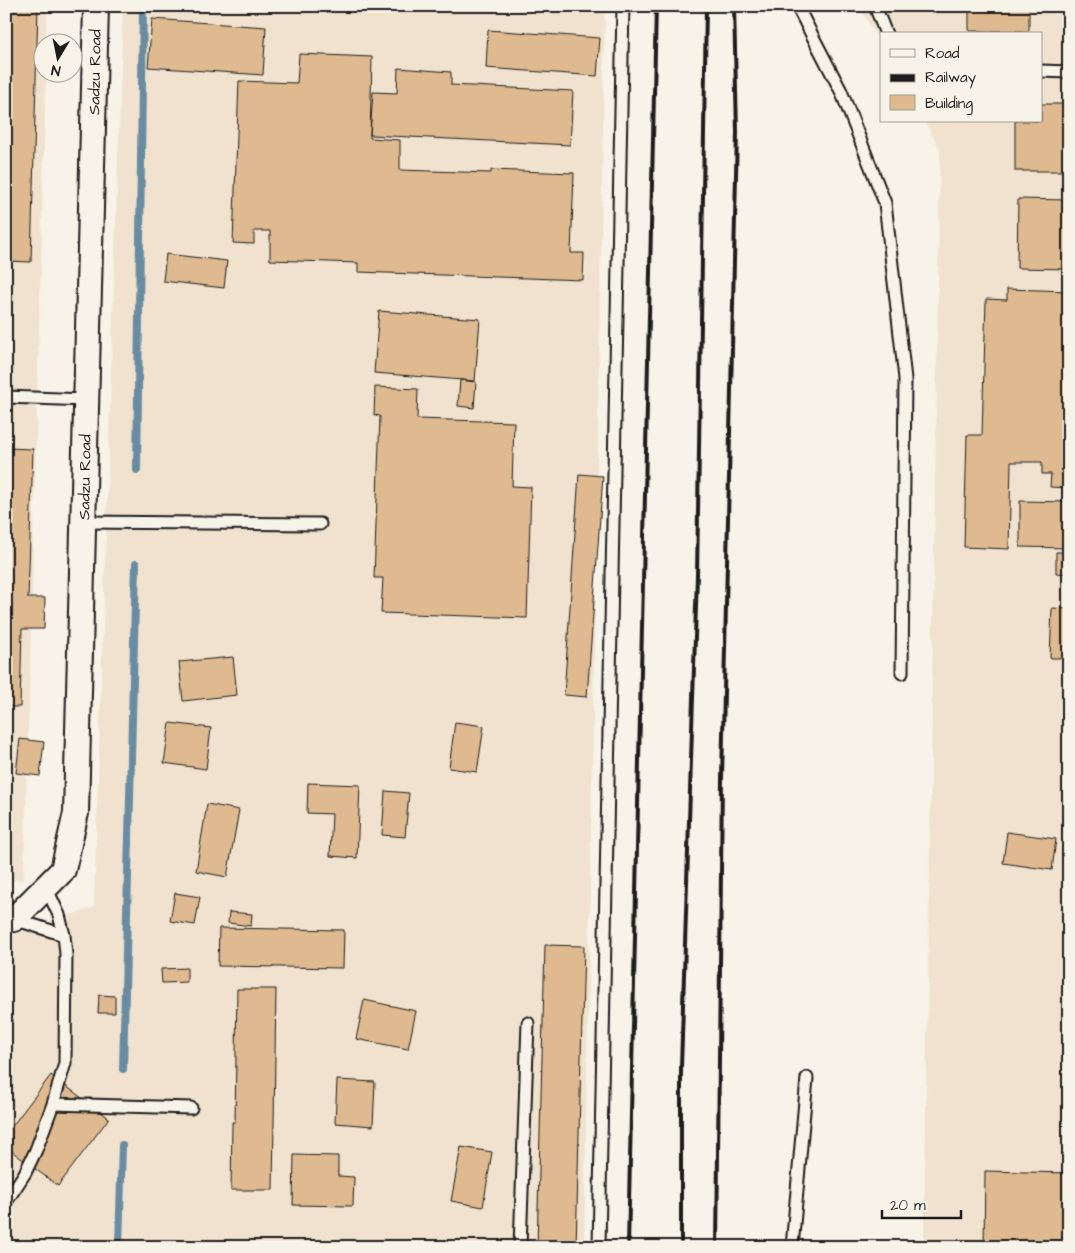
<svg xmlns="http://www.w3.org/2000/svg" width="1075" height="1253" viewBox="0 0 1075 1253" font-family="'Architects Daughter',sans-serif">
<rect width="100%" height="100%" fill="#f7f3e8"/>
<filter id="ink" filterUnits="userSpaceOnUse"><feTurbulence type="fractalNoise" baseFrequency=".02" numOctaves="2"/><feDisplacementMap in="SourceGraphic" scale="10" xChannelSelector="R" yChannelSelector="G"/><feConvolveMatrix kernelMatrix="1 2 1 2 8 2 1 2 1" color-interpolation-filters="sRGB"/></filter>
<g filter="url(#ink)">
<path fill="#f0e2ce" d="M6 6H47L46 42H42V72L46 73 24 880H6Z
M123 6H605L584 1247H6V937L94 907Z
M859 6H1069V1247H924L940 149 924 121H1041V34H881V45Z"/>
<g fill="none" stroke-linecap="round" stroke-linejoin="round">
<path stroke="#698ca2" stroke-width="8" d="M137 470 143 6
M123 1069 136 564
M119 1247 122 1145"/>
</g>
<path fill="#dfba90" stroke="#1c1c1c" d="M6 6H38L31 262 6 261Z
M969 6H1029V31H969Z
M152 19 266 27 263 75 148 67Z
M488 30 600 38 597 76 486 68Z
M299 54 372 57 370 138 400 140V170L491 173V170L574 173 571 253H584L583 280 358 272V263L270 260V231H254V244L233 243 239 81 297 83Z
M398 68 451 72V85L573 91 570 145 370 135 373 92 397 93Z
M1041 104H1069V171H1015V121H1041Z
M1018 199 1069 200V269L1017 268Z
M166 254 227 261 224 288 163 281Z
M1007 289 1069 291V488L1050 487 1051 474H1042V462H1011L1009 549 964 547 967 435H982L986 299 1007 300Z
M379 311 480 319 475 381 374 373Z
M460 380 476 382 474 408 458 406Z
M375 387 418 389 417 419 514 422 512 486 531 487 527 618 381 613 383 578H374L380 416 374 415Z
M6 448 33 449 28 598H45L44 629H22L20 707H6Z
M579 474 603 476 587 697 564 695Z
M1020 501 1069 502V548L1020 547Z
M1056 552H1069V574L1056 573Z
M1052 608 1069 609V658H1050Z
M233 657 237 695 183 701 179 662Z
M455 722 484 726 477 772 449 768Z
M170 723 211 728 206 769 164 763Z
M20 739 44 742 40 776 16 773Z
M308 783 360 785 357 858 330 856 332 814 307 813Z
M385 791 409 793 405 837 382 835Z
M207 804 239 810 227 877 196 871Z
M1007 832 1056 839 1052 870 1003 863Z
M175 893 200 897 195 925 170 921Z
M229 912 252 914 251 926 228 923Z
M219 928 344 930 343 968 218 966Z
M545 945 584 946 576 1247H537Z
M187 968V982L162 983 161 969Z
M237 989H276L273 1190H231L232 1122H235Z
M99 995 115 996V1013H98Z
M364 1000 416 1011 408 1049 356 1039Z
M51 1075 109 1118 58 1186 6 1147V1134Z
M337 1080 375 1082 373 1126 335 1123Z
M461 1147 492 1152 483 1207 451 1201Z
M294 1155 338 1156V1176L354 1177 353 1206 293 1205Z
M985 1171 1069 1173V1247H984Z"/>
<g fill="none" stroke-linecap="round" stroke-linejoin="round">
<g stroke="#1c1c1c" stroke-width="15">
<path id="service" d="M797 6 841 91 885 203 905 379 902 673
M875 6 886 34
M1041 71 1069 72
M6 397 86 400
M83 522 320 524
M14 919 64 935
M53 1104 191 1108
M6 1202 25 1173 36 1150 53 1104 65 1063 66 954 64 935 59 915 46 887
M520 1247 528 1023
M599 1247 623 6
M792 1247 807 1078"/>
</g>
<g stroke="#1c1c1c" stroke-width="28">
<path id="minor" d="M6 920 14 919 63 870 76 813 96 6"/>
</g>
<use href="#service" stroke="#f7f3e8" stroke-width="11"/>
<use href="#minor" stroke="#f7f3e8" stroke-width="24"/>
<path stroke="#1c1c1c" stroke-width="4" d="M628 1247 656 6
M681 1247V1067L697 575 706 6
M717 1247 722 778 737 132 734 6"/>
</g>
</g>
<g text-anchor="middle" stroke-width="4" stroke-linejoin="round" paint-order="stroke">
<g font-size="16" fill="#1c1c1c" stroke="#f7f3e8">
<text transform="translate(94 72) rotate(-89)" y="6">Sadzu Road</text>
<text transform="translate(84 477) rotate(-89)" y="6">Sadzu Road</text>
</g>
</g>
<rect width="1075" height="1253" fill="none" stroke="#f7f3e8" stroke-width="25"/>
<rect x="12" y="12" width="1050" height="1228" fill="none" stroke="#1c1c1c" stroke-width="2" filter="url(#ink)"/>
<rect x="880" y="32" width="162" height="90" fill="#f7f3e8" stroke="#9f9d96"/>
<rect x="890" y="49" width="25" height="8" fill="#f7f3e8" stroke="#9f9d96"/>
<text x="925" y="58" font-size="15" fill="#1c1c1c">Road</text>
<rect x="890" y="74" width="25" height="8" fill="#1c1c1c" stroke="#9f9d96"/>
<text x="925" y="82" font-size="15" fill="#1c1c1c">Railway</text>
<rect x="890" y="95" width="25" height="15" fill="#dfba90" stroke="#9f9d96"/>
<text x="925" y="108" font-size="15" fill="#1c1c1c">Building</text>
<g transform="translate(58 58) rotate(190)"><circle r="24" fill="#f7f3e8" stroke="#9f9d96"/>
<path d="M0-4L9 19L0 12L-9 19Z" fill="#1c1c1c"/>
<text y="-8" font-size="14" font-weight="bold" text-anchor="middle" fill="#1c1c1c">N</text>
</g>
<path d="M882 1210v8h79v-8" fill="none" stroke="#1c1c1c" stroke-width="2.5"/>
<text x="890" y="1210" font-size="15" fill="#1c1c1c" stroke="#f7f3e8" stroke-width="4" paint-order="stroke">20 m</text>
</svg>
